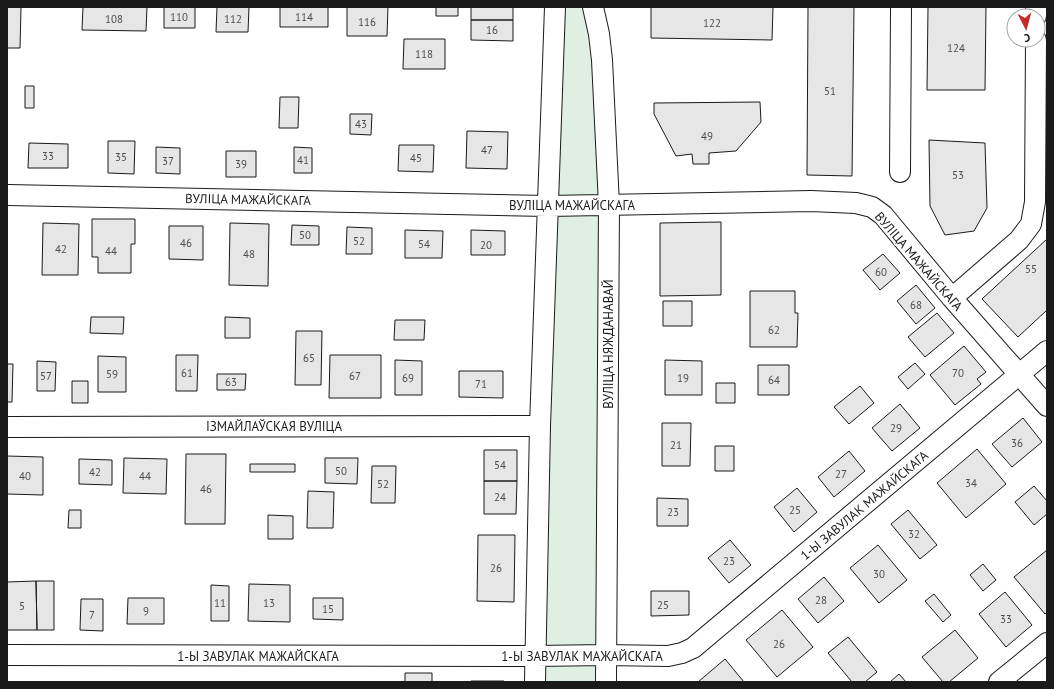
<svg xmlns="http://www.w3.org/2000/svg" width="1054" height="689" viewBox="0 0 1054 689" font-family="'PT Sans',sans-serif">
<rect width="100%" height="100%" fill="#fff"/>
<path fill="#e0efe3" stroke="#6a6a6a" d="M555 7H593L599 34 606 682H535Z"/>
<path fill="#e6e6e6" stroke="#1a1a1a" d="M7 7H21L20 48H7Z
M83 7H147L146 31 82 30Z
M164 7H195V28H164Z
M217 7H249L248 32H216Z
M280 7H328V27H280Z
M347 7H388L387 36H347Z
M436 7H458V16H436Z
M471 7H513V20H471Z
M651 7H773L772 40 651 38Z
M808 7H854L852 176 807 175Z
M928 7H986L985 90H927Z
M471 20H513V41L471 40Z
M404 39H445V69H403Z
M25 86H34V108H25Z
M280 97H299L298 128H279Z
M760 102 761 122 736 151 709 153V164H693L692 154 676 156 654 114V103Z
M350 114H372L371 135 350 134Z
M467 131 508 132 507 169 466 168Z
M929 140 985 143 987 208 974 231 945 235 930 206Z
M108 141H135L134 174 108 173Z
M29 143 68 144V168H28Z
M399 145H434L433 172 398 171Z
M156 147 180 148V174L156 173Z
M294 147 312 148V173H294Z
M226 151H256V177H226Z
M92 219H135V244H131V273H98V257H92Z
M721 222V295L660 296V223Z
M43 223 79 224 78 275H42Z
M230 223 269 224 268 286 229 285Z
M292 225 319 226V245H291Z
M169 226H203V260L169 259Z
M347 227 372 228V254H346Z
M405 230 443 231 442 258H405Z
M471 230 505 231V255H471Z
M1047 239V310L1018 337 982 299Z
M883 254 900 273 880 290 863 270Z
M916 285 935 308 916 324 897 301Z
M750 291H795V313H798L797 347H750Z
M663 301H692V326H663Z
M937 313 954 333 925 357 908 337Z
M91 317H124L123 334 90 333Z
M225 317 250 318V338H225Z
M395 320H425L424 340H394Z
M296 331H322L321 385H295Z
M964 346 986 372 977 379 981 384 955 405 930 375Z
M176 355H198L197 391H176Z
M330 355H381V398H329Z
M98 356 126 357V392H98Z
M395 360 422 361V395H395Z
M665 360 702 361V395H665Z
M37 361 56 362 55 391H37Z
M915 363 925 374 908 389 898 377Z
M7 364H13L12 402H7Z
M758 365H789V395H758Z
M459 371H503V398L459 397Z
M217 374H246L245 390H217Z
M72 381H88V403H72Z
M716 383H735V403H716Z
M860 386 874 403 849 424 834 407Z
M900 404 920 428 892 451 872 428Z
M1023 418 1042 442 1012 467 992 444Z
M662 423H691L690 466H662Z
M715 446H734V471H715Z
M977 449 1006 484 966 518 937 483Z
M484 450H517V481H484Z
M849 451 865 471 834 497 818 477Z
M186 454H226L225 524H185Z
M7 456 43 457V495L7 494Z
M124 458 167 459 166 494 123 493Z
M325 458H358L357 484 325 483Z
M79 459 112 460V485L79 484Z
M250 464H295V472H250Z
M372 466H396L395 503H371Z
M484 481H517L516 514H484Z
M1034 486 1047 501V514L1034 525 1015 502Z
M797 488 817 512 794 532 774 507Z
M308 491 334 492 333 528H307Z
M657 498 688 499V526H657Z
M69 510H81V528H68Z
M908 510 937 545 920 559 891 524Z
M268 515 293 516V539H268Z
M478 535H515L514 602 477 601Z
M730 540 751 565 729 583 708 558Z
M878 545 907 580 879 603 850 568Z
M1047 550V612L1045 614 1014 577Z
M983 564 996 580 983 591 970 575Z
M824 577 844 601 818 623 798 599Z
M36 581 37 630H7V582Z
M36 581H54V630H37Z
M249 584 290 585V622L248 621Z
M211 585 229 586V621H211Z
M651 591H689V615L651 616Z
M1005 592 1032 625 1006 647 979 614Z
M934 594 951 615 943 622 925 601Z
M128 598H164V624H127Z
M313 598H343V620L313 619Z
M81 599H103V631L80 630Z
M782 610 813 647 777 677 746 640Z
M955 630 978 658 949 682H943L922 657Z
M848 637 877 672 865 682H852L828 653Z
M725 659 744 682H698Z
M405 673H432V682H405Z
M899 674 906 682H890Z
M471 681H504V682H471Z"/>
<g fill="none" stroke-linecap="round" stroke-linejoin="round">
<g stroke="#1a1a1a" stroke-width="22">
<path id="street" d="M593 7 599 34 602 60 609 205 606 682
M1036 7V16
M900 172 901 7
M7 195 548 206 811 201 856 203 872 207 883 215 952 298 1047 406
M952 298 1019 240 1031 224 1035 202 1036 40
M7 427 540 426
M7 655 535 656 605 655 668 656 682 653 693 648 1047 351
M535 682 540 426 555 7
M999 682 1047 643"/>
</g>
<use href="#street" stroke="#fff" stroke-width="20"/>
</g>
<g text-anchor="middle" stroke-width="3" stroke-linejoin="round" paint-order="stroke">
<g font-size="11" fill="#4d4d4d">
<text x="179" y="21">110</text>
<text x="304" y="21">114</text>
<text x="114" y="23">108</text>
<text x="233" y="23">112</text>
<text x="367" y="26">116</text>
<text x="712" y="27">122</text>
<text x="492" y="34">16</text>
<text x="956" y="52">124</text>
<text x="424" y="58">118</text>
<text x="830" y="95">51</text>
<text x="361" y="128">43</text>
<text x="707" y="140">49</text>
<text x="487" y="154">47</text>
<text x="48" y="160">33</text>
<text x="121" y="161">35</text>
<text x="416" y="162">45</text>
<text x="303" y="164">41</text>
<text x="168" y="165">37</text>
<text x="241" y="168">39</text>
<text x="958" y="179">53</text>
<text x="305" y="239">50</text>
<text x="359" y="245">52</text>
<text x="186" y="247">46</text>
<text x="424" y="248">54</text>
<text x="486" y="249">20</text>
<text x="61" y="253">42</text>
<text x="111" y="255">44</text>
<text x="249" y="258">48</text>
<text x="1031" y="273">55</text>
<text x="881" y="276">60</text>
<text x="916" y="309">68</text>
<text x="774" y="334">62</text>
<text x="309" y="362">65</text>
<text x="187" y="377">61</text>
<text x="958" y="377">70</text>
<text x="112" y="378">59</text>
<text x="46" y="380">57</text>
<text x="355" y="380">67</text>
<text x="408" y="382">69</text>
<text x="683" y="382">19</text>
<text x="774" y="384">64</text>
<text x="231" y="386">63</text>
<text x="481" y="388">71</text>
<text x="896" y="432">29</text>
<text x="1017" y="447">36</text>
<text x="676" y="449">21</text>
<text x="500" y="469">54</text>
<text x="341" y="475">50</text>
<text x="95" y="476">42</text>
<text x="841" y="478">27</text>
<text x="25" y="480">40</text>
<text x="145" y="480">44</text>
<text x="971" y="487">34</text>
<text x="383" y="488">52</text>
<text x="206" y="493">46</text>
<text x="500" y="501">24</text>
<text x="795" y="514">25</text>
<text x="673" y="516">23</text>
<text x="914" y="538">32</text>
<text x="729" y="565">23</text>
<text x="496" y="572">26</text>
<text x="879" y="578">30</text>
<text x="821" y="604">28</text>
<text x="220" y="607">11</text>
<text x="269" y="607">13</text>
<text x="663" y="609">25</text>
<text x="22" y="610">5</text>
<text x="328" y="613">15</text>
<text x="146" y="615">9</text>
<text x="92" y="619">7</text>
<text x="1006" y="623">33</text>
<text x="779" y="648">26</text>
</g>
<g font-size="13" fill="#1a1a1a" stroke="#fff">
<text transform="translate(248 199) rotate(1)" y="5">ВУЛІЦА МАЖАЙСКАГА</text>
<text x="572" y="210">ВУЛІЦА МАЖАЙСКАГА</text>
<text transform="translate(919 261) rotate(49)" y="5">ВУЛІЦА МАЖАЙСКАГА</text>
<text transform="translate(608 344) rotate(-90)" y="5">ВУЛІЦА НЯЖДАНАВАЙ</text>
<text x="274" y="431">ІЗМАЙЛАЎСКАЯ ВУЛІЦА</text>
<text transform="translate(864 505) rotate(-40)" y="5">1-Ы ЗАВУЛАК МАЖАЙСКАГА</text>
<text x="258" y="661">1-Ы ЗАВУЛАК МАЖАЙСКАГА</text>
<text x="582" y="661">1-Ы ЗАВУЛАК МАЖАЙСКАГА</text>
</g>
</g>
<rect width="1054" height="689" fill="none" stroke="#1a1a1a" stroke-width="16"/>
<g transform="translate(1026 28) rotate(174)"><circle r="19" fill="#ffffff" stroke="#a3a3a3"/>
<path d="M0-3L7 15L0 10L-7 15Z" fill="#c62828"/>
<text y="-6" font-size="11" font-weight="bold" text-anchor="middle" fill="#1a1a1a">С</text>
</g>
</svg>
